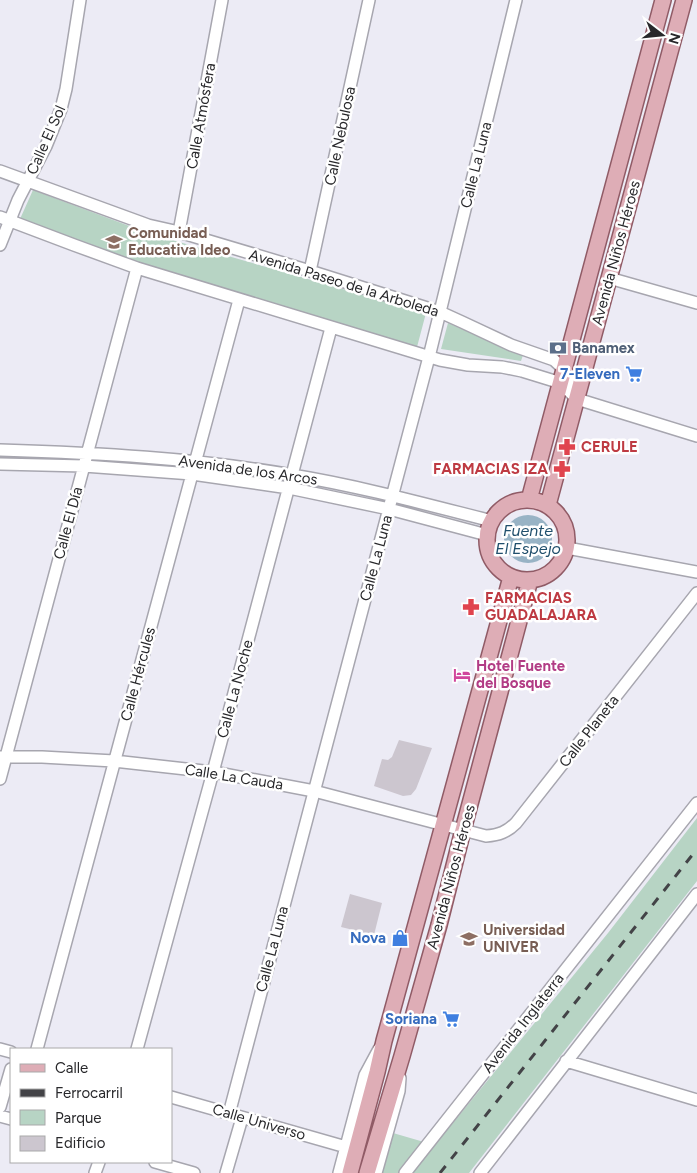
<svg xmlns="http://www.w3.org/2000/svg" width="697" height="1173" viewBox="0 0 697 1173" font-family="Figtree,sans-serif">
<rect width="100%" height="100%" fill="#ecebf5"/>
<path fill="#b7d4c4" d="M33 190 148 233 426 313 417 347 138 263 20 219Z
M448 323 523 355 521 361 441 349Z
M697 818V881L469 1173H412L608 933Z
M393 1133 424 1142 399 1173H381Z"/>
<path fill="#98b3c5" d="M504 539a24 24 0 1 1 48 0a24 24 0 1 1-48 0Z"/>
<path fill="#ccc6cf" d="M399 740 432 748 416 789 411 795 403 796 374 786 382 759 388 760 392 757Z
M350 894 382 903 374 935 341 927Z"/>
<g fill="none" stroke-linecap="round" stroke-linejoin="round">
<g stroke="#a7a6af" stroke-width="14">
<path id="minor" d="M0 171 148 225 179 232 310 271 440 312 462 322 511 345 554 360 567 372 574 383 577 397
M0 217 74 245 137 268 440 360 468 365 502 367 522 371 561 383 577 399 697 436
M179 232 222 0
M0 245 18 200 46 146 61 109 66 89 80 0
M310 271 369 0
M609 278 697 303
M0 450C98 453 195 458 292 475 359 486 425 504 492 521
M0 464 84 466 192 474 289 488 389 509 487 535
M567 548 697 572
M0 757H42L114 761 213 772 314 791 486 836C499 835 507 832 516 823L697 593
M0 779 137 268
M0 1049 11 1052
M37 1049 239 300
M137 1049 213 772 331 328
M566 1061 697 1100
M171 1097 346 1147
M0 1107 11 1069
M229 1114 429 357 516 0
M0 1116 11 1119
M155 1162 194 1173
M95 1173 99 1162
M226 1173 242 1118
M339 1173 365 1075 379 1049
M376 1173 399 1091 400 1078
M405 1173 697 803
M480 1173 697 894"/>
</g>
<g stroke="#905b66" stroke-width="18">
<path id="major" d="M487 540a40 40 0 1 1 80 0a40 40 0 1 1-80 0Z
M529 500 663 0
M548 505 684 0
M350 1173 377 1072 384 1041 511 577
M367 1173 402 1056 439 925 463 830 530 580"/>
</g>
<use href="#minor" stroke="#fff" stroke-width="11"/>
<use href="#major" stroke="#deadb6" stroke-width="15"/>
<path stroke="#434347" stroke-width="3" stroke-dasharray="9 9" stroke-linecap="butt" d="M440 1173 697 849"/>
</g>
<defs>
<g id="school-bare" transform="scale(1.35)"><path d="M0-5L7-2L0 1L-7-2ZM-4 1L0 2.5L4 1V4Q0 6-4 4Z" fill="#8d6e63" stroke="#fff" stroke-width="2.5" paint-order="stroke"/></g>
<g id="bank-bare" transform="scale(1.35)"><path d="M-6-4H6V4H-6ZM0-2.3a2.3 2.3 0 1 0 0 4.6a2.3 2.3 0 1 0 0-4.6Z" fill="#5c6f8a" stroke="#fff" stroke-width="2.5" paint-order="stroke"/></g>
<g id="supermarket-bare" transform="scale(1.35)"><path d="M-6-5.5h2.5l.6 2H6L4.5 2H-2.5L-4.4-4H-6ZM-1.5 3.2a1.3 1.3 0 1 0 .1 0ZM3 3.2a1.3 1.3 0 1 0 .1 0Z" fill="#3f7fe0" stroke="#fff" stroke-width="2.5" paint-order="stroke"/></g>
<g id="pharmacy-bare" transform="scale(1.35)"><path d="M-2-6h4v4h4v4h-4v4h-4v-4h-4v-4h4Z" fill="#e0444e" stroke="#fff" stroke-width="2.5" paint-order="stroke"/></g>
<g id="hotel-bare" transform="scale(1.35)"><path d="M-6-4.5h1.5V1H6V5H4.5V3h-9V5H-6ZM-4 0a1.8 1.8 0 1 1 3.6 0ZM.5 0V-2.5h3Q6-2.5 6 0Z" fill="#d1479c" stroke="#fff" stroke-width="2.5" paint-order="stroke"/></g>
<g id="shop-bare" transform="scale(1.35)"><path d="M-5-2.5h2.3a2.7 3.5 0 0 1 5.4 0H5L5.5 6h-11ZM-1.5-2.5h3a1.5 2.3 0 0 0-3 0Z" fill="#3f7fe0" stroke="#fff" stroke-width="2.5" paint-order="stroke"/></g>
</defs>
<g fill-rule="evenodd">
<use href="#school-bare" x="114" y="242"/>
<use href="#bank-bare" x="558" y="348"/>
<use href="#supermarket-bare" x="634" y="374"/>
<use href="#pharmacy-bare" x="567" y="447"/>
<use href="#pharmacy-bare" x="562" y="469"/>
<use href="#pharmacy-bare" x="471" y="607"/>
<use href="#hotel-bare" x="462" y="675"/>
<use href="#shop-bare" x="400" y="938"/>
<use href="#school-bare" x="469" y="939"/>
<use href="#supermarket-bare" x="451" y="1019"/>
</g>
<g text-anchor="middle" stroke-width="5" stroke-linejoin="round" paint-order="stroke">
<g font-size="15" fill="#28282b" stroke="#fff">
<text transform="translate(201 116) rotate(-80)" y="5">Calle Atmósfera</text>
<text transform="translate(340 136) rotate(-78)" y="5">Calle Nebulosa</text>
<text transform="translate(46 140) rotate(-66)" y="5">Calle El Sol</text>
<text transform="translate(476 165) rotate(-76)" y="5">Calle La Luna</text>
<text transform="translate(616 253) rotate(-75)" y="5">Avenida Niños Héroes</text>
<text transform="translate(344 283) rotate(17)" y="5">Avenida Paseo de la Arboleda</text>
<text transform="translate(248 470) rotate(8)" y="5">Avenida de los Arcos</text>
<text transform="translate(68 523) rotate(-75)" y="5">Calle El Día</text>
<text transform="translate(376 558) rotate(-75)" y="5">Calle La Luna</text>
<text transform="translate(138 674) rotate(-75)" y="5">Calle Hércules</text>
<text transform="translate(235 689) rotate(-75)" y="5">Calle La Noche</text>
<text transform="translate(589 731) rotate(-52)" y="5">Calle Planeta</text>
<text transform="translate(234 777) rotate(9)" y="5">Calle La Cauda</text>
<text transform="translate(451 877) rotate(-75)" y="5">Avenida Niños Héroes</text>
<text transform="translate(272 949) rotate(-75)" y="5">Calle La Luna</text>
<text transform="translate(523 1023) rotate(-52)" y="5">Avenida Inglaterra</text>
<text transform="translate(259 1122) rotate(16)" y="5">Calle Universo</text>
</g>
<g font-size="15" font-weight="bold" fill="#785e54" stroke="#fff" text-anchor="start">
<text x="128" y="238">Comunidad<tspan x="128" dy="17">Educativa Ideo</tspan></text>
<text x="483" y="935">Universidad<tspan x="483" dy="17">UNIVER</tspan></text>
</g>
<g font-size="15" font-weight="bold" fill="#4e5e75" stroke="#fff" text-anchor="start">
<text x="572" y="353">Banamex</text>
</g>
<g font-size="15" font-weight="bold" fill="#366cbe" stroke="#fff" text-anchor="end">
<text x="620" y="379">7-Eleven</text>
<text x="386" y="943">Nova</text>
<text x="437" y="1024">Soriana</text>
</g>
<g font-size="15" font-weight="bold" fill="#be3a42" stroke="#fff" text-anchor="start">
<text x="581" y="452">CERULE</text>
<text x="548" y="474" text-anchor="end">FARMACIAS IZA</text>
<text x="485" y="603">FARMACIAS<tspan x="485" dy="17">GUADALAJARA</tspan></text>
</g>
<g font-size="15" font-weight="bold" fill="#b23c85" stroke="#fff" text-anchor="start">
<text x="476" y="671">Hotel Fuente<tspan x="476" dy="17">del Bosque</tspan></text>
</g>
<g font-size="16" font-style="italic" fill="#204f6c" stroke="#fff">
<text x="528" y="536">Fuente<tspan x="528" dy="18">El Espejo</tspan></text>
</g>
</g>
<rect x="10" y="1048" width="162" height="115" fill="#ffffff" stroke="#a9a9aa"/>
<rect x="20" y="1064" width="25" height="8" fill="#deadb6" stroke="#a9a9aa"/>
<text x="55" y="1073" font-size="15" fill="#28282b">Calle</text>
<rect x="20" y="1089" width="25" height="8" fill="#434347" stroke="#a9a9aa"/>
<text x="55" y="1098" font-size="15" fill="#28282b">Ferrocarril</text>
<rect x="20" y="1110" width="25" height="15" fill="#b7d4c4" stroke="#a9a9aa"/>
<text x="55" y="1123" font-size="15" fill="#28282b">Parque</text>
<rect x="20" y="1136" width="25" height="15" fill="#ccc6cf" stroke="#a9a9aa"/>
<text x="55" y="1148" font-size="15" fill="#28282b">Edificio</text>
<g transform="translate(662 35) rotate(106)" stroke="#ffffff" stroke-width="4" paint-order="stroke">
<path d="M0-4L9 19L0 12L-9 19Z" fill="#28282b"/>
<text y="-8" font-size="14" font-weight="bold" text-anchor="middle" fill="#28282b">N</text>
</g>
</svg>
